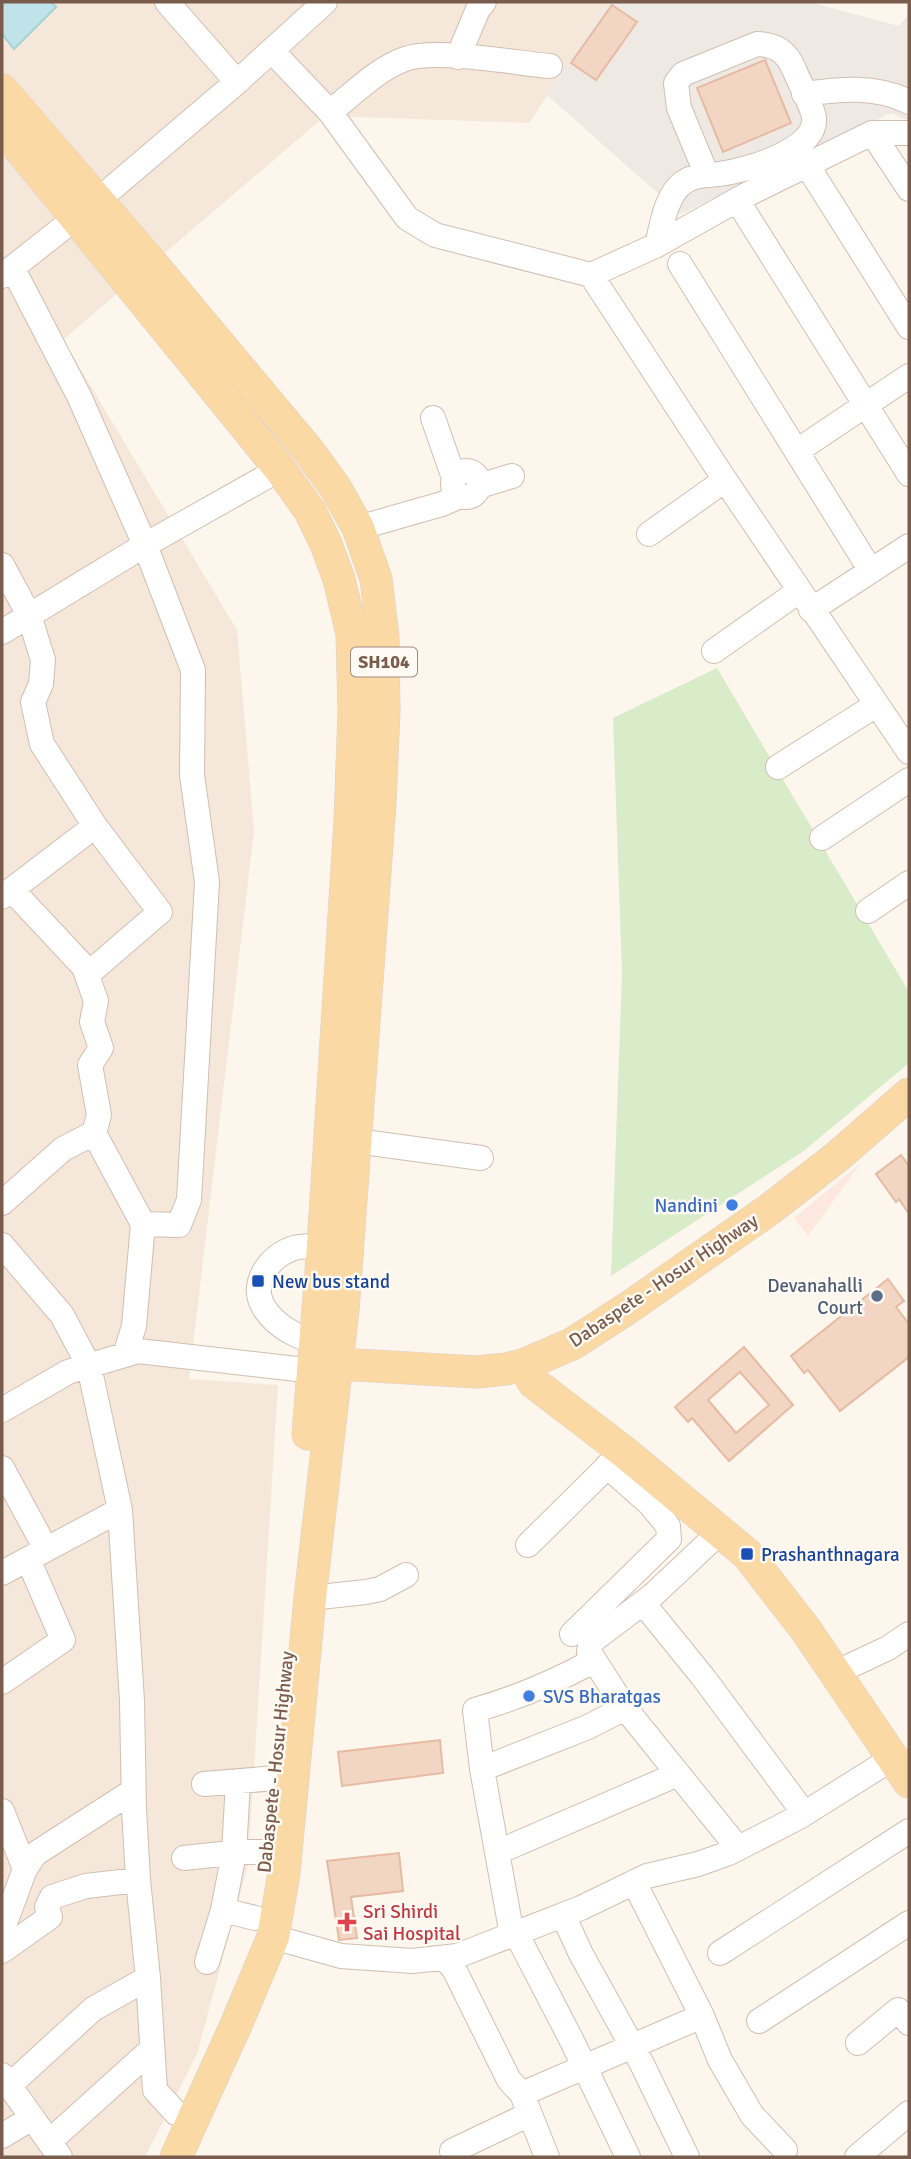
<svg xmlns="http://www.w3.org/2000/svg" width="911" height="2159" viewBox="0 0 911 2159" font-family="Signika,sans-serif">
<rect width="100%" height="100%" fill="#fdf6ec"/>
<path fill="#f5e8da" d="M2 2H608L529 123 325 116 63 340 237 630 254 831 189 1379 278 1385 248 1865 197 2054 145 2157H2Z"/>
<path fill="#fde8e0" d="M861 1163 808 1236 794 1218Z"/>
<path fill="#efe9e4" d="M608 2H809L899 26 909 14V121L891 113 681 214 547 95Z"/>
<path fill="#d8ecc9" d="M717 668 909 992V1063L805 1150 611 1276 622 974 613 718Z"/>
<path fill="#bfe3e8" stroke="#a5d3da" stroke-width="2" d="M2 2H51L56 7 14 49 2 34Z"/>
<path fill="#f3d5c3" stroke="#e6bba3" stroke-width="2" fill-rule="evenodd" d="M612 5 637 22 596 80 571 63Z
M765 60 791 123 723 152 697 88Z
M901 1155 909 1166V1214L899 1199 896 1202 876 1174Z
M888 1279 904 1301 896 1307 909 1324V1357L840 1411 808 1370 804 1373 791 1356Z
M744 1347 793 1405 729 1461 692 1418 688 1422 675 1407ZM740 1372 769 1405 736 1433 708 1400Z
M440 1740 443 1773 342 1786 338 1752Z
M399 1853 403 1891 351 1897 357 1938 339 1940 327 1861Z"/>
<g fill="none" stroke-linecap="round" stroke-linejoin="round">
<g stroke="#d1beb0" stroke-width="26">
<path id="minor" d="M167 2 237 82
M272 51 330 112 407 218 435 235 591 275 657 245 744 196 872 133H909
M458 57 478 9 484 2
M804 94C840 89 876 85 909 102
M330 112C353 94 377 69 405 59 435 48 515 63 550 66
M872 133 909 189
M807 165 909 327
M737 200 909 474
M657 245C662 225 666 194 684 182 696 174 706 176 719 174 744 171 817 151 814 118 813 107 798 80 794 69 786 51 776 45 757 44L683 74 676 83 679 108 706 173
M680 264 871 571
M13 269 79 396 145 545 193 670 192 775 207 882 189 1200 179 1225 143 1224
M591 275 725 480 909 752
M2 276 97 201 237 82 325 2
M433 418 454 478
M797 451 909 376
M453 484a13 13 0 1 1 26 0a13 13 0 1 1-26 0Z
M479 486 512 476
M358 528 442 504 460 496
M649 534 725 480
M2 565 29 615 43 660 41 684 33 702 42 744 95 826 160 912 87 975
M811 610 909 546
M2 632 145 545 280 469
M714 651 799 591
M778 767 876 705
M822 838 909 780
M12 890 84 967 96 1001 92 1022 101 1048 90 1065 99 1115 94 1133
M2 897 95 826
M868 911 909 883
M356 1141 481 1158
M2 1203 63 1149 94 1133 143 1224 134 1326 125 1355
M2 1245 62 1315 89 1366 120 1510 132 1701 134 1809 138 1880 148 1978 155 2090 176 2113
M323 1246C313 1247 300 1245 291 1249 270 1257 251 1282 262 1304 273 1326 306 1345 329 1341
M2 1410 68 1372 138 1351 314 1371
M607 1466 650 1504
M2 1468 46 1549
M720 1532 653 1595 591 1642 589 1652 625 1708 738 1848
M528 1545 623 1451
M2 1573 120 1510
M310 1598 366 1592 380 1589 406 1575
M643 1603 703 1677 804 1813
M572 1634 669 1539 668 1526 650 1504 666 1487
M835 1673 888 1648 909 1634
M2 1682 63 1640 28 1559
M482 1769 588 1727 625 1708
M204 1784 276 1778
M2 1811 25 1869
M498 1852 678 1774
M184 1858 240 1852H266
M634 1882 702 2016 720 2060 752 2115 785 2150
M223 1910 255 1918
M563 1915 581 1954 642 2064 687 2157
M2 1931 25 1869 35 1854 133 1791
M516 1933 571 2039 628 2157
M512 1935 482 1769 475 1710C517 1698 555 1682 593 1661
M273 1937 341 1956 413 1961 457 1956 581 1908 647 1876 698 1864 729 1853 799 1817 893 1758
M2 1951 50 1917 47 1907 52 1897 86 1886 138 1880
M720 1953 909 1831
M445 1959 454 1969 509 2080 522 2094 547 2157
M207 1962 223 1910 234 1853 238 1781
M759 2021 909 1923
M858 2043 898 2010 909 2023
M2 2075 60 2157
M10 2085 93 2009 148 1978
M522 2094 702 2016
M2 2136 32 2118
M49 2142 152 2049
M452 2151 530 2114
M857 2157 909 2113"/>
</g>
<g stroke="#dad1cd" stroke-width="33">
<path id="major" d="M2 90 149 260 308 450 335 487 358 528 376 579 383 637 384 711 380 803 343 1310 310 1598 284 1873 273 1937 236 2025 176 2157
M2 127 280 469 310 511 326 544 339 579 352 634 354 711 350 821 323 1246 308 1434
M523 1365 534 1383 623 1451 747 1554 806 1630 909 1782
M319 1369 338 1364 477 1372 506 1369 523 1365 572 1344 628 1308 770 1209 838 1156 909 1094"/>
</g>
<use href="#minor" stroke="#fff" stroke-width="24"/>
<use href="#major" stroke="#fbd9a5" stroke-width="32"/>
</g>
<g fill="#3f7fe0" stroke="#fffaf3" stroke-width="2.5">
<circle cx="732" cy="1205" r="7"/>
<circle cx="529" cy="1696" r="7"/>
</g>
<g fill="#1a4fb4" stroke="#fffaf3" stroke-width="2.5">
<rect x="251" y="1274" width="14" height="14" rx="3.5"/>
<rect x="740" y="1547" width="14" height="14" rx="3.5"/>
</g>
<circle fill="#5c6f8a" stroke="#fffaf3" stroke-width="2.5" cx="877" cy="1296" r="7"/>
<path fill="#e0444e" stroke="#fffaf3" stroke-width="2.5" d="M343.5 1911.5h7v7h7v7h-7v7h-7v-7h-7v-7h7z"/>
<g text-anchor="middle" stroke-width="5" stroke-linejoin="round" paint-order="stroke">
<rect fill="#fffaf3" stroke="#a28b7f" stroke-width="2" x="351" y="647.5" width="66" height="29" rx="5"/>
<g font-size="18" font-weight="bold" fill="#7a5c4d">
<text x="384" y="668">SH104</text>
</g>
<g font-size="19" fill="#366cbe" stroke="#fffaf3" text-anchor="end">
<text x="718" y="1212">Nandini</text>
<text x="543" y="1703" text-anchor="start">SVS Bharatgas</text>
</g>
<g font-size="19" fill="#7a5c4d" stroke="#fffaf3">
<text transform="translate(663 1280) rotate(-34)" y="7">Dabaspete - Hosur Highway</text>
<text transform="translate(275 1762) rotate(-84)" y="7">Dabaspete - Hosur Highway</text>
</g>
<g font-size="19" fill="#164399" stroke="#fffaf3" text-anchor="start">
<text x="272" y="1288">New bus stand</text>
<text x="761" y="1561">Prashanthnagara</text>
</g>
<g font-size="19" fill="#4e5e75" stroke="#fffaf3" text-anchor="end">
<text x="863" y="1292">Devanahalli<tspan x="863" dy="22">Court</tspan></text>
</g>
<g font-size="19" fill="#be3a42" stroke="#fffaf3" text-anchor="start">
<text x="363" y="1918">Sri Shirdi<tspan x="363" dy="22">Sai Hospital</tspan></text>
</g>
</g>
<rect width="911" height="2159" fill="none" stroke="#7a5c4d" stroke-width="7"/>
</svg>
